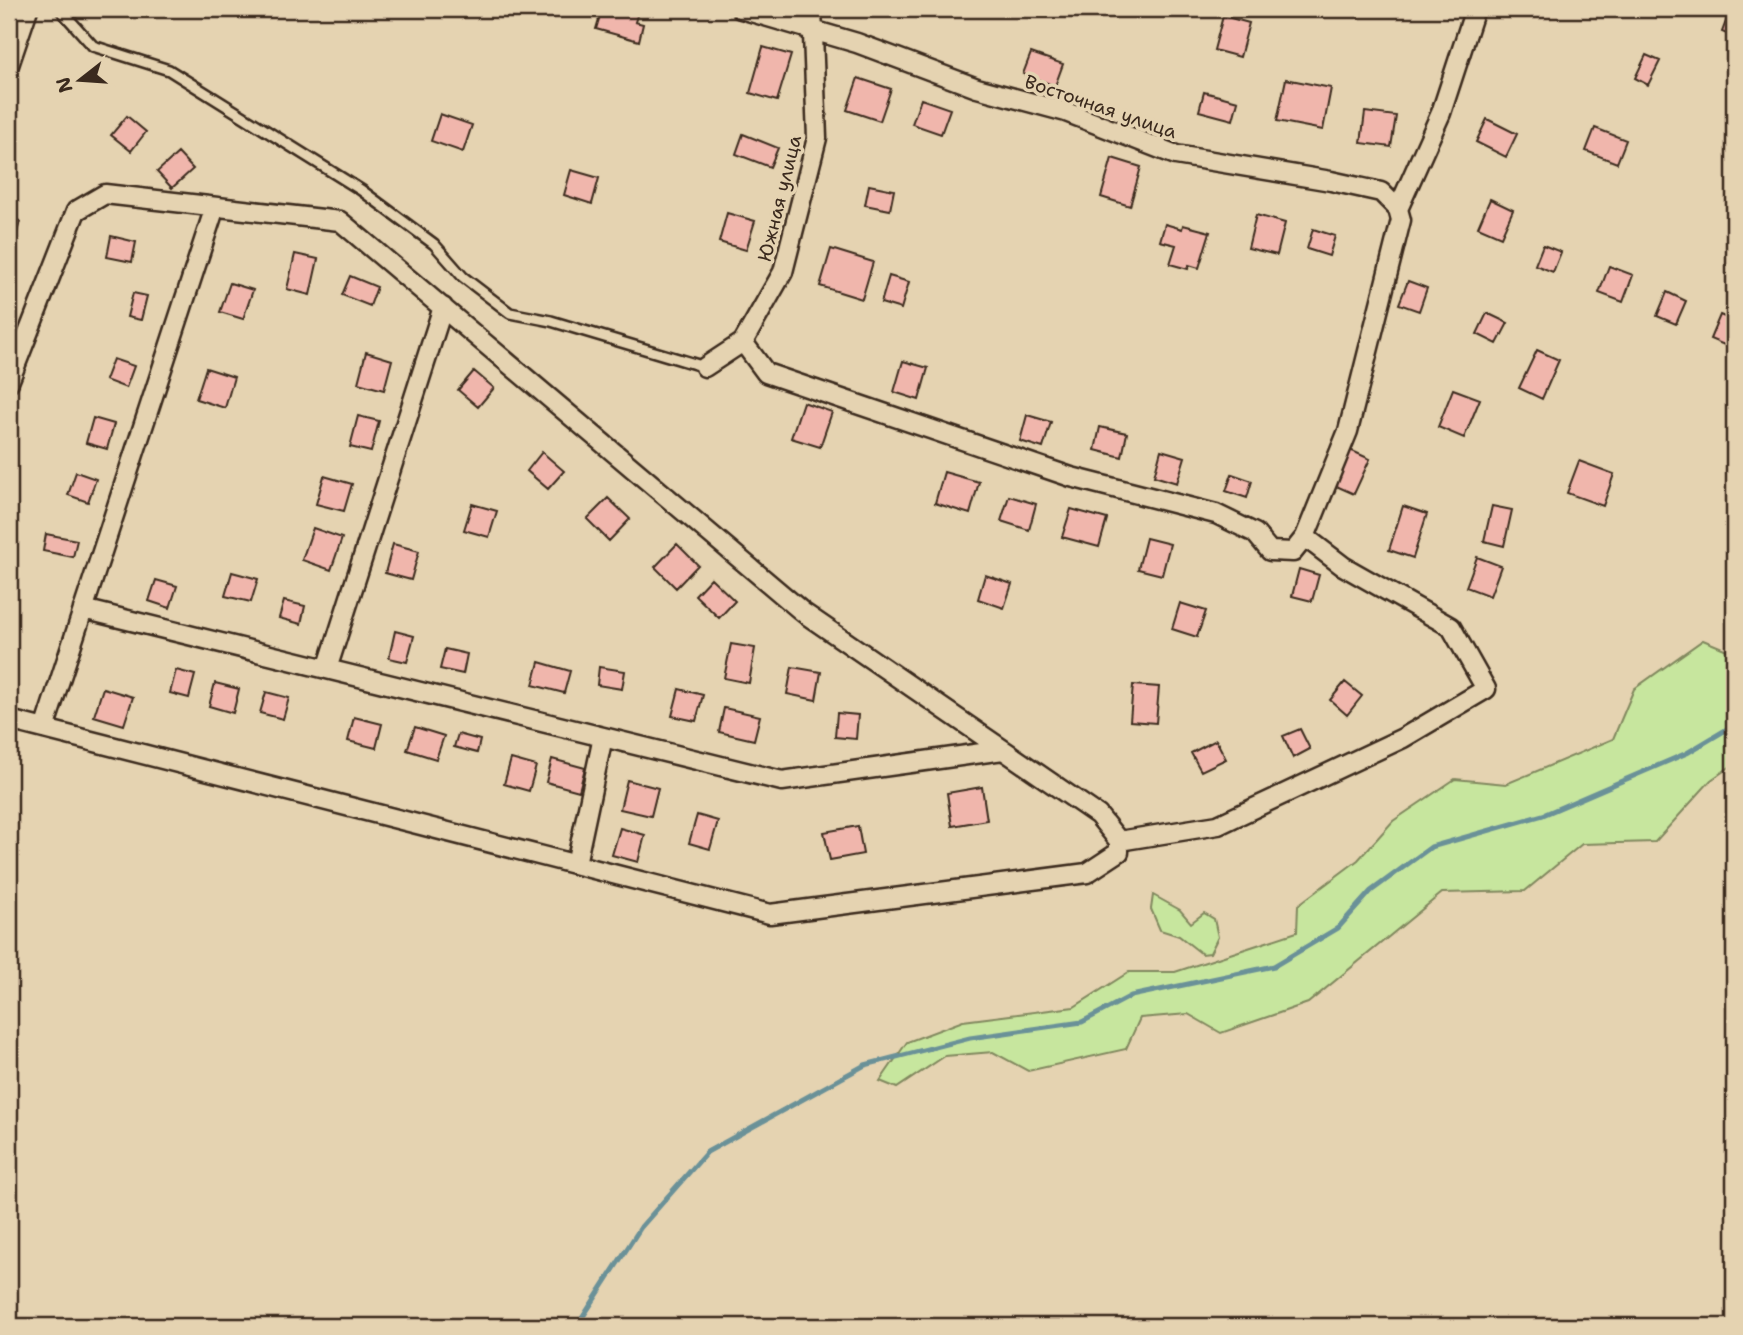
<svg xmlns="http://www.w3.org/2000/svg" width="1743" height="1335" viewBox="0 0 1743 1335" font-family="'Shantell Sans',sans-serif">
<rect width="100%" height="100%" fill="#e5d3b1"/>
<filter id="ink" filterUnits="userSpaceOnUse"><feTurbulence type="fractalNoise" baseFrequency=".0143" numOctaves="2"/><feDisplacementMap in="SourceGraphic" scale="14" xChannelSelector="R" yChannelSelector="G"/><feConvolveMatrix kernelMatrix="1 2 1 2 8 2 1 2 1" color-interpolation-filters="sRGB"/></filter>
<g filter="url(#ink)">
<path fill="#c7e69e" stroke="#81885e" stroke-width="2" d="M1703 640 1727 650 1734 651V764L1711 780 1655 842 1582 844 1525 891 1442 893 1308 1003 1221 1033 1188 1014 1140 1018 1126 1049 1028 1071 993 1052 945 1056 897 1088 880 1081 907 1042 963 1021 1074 1007 1129 972H1175L1297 932 1298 905 1358 860 1393 821 1455 779 1506 784 1613 739 1634 689Z
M1153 895 1180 910 1191 923 1204 913 1214 919 1218 937 1210 953 1202 954 1179 936 1160 930 1151 909Z"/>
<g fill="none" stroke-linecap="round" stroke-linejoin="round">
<path stroke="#6a9198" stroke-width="5" d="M577 1326 641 1227 707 1152 865 1065 970 1038 1082 1022 1131 996 1274 966 1338 928 1371 891 1431 847 1543 815 1687 753 1734 725"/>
</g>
<path fill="#f0b6ac" stroke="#3b2a1e" stroke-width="2" d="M602 9H639L635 22 643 24 639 41 596 29Z
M1730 11 1734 12V37L1722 32Z
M1223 16 1249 23 1240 57 1214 50Z
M763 47 791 55 777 101 750 93Z
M1031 53 1063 64 1055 86 1023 74Z
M1646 55 1660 61 1648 85 1635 78Z
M858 78 891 89 880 121 847 110Z
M1286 79 1331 88 1323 130 1277 121Z
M1204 92 1238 101 1233 120 1199 111Z
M921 99 950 109 941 134 912 124Z
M1365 112 1396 116 1391 147 1361 143Z
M440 114 472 125 463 152 431 141Z
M127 116 146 132 131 151 111 135Z
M1487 119 1517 134 1506 157 1476 142Z
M1595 128 1626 140 1617 163 1586 151Z
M743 134 778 148 770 167 736 154Z
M178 153 193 169 172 188 157 172Z
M1112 158 1141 167 1130 206 1101 197Z
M571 170 599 178 592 204 564 195Z
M869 185 894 190 890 210 865 205Z
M1490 199 1513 210 1501 237 1478 227Z
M727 213 755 221 746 250 719 242Z
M1256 215 1285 223 1277 255 1248 248Z
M9 218 20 221 11 256 9 255Z
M1165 224 1182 229 1183 225 1210 232 1199 268 1189 265 1188 269 1170 264 1176 245 1160 241Z
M1313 229 1335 236 1329 256 1307 249Z
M111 236 136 242 132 262 107 257Z
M1543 245 1561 252 1553 272 1535 265Z
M831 249 873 262 862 299 820 286Z
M295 254 318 259 310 295 287 289Z
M1609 266 1633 275 1623 302 1599 293Z
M350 276 377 287 370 306 342 295Z
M889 276 909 282 901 309 881 303Z
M1408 281 1427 288 1419 311 1399 304Z
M230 283 253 290 243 319 220 312Z
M1667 292 1686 301 1676 324 1657 316Z
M133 293 147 296 141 320 127 317Z
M1487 313 1508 323 1497 344 1477 334Z
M1720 315 1734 321V349L1710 339Z
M1537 350 1559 360 1542 399 1519 388Z
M366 352 392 360 384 390 358 383Z
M113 359 134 366 126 388 105 380Z
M903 361 928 368 919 400 894 392Z
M206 368 234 377 225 408 196 399Z
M474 371 494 388 478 407 458 390Z
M1453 389 1480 399 1464 438 1438 427Z
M803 402 832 412 820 447 791 438Z
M1027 415 1051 422 1043 448 1020 441Z
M358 416 379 421 371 452 350 447Z
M93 418 114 424 107 449 86 443Z
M1100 427 1127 433 1122 457 1095 450Z
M1161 450 1185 457 1177 483 1154 476Z
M1350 450 1370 459 1354 494 1334 485Z
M542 452 564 471 548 489 527 471Z
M1579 461 1614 474 1603 506 1567 493Z
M76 472 96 479 88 502 68 495Z
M944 472 979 482 970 514 935 503Z
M1232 474 1252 481 1247 498 1226 491Z
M324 476 352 484 344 511 316 504Z
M1009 496 1036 504 1029 530 1001 521Z
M608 498 630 519 609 541 587 519Z
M472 504 497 511 489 537 464 530Z
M1403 506 1427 514 1413 558 1389 550Z
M1492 506 1512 510 1504 546 1484 541Z
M1071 509 1107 519 1099 547 1062 537Z
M313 528 342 538 331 570 302 560Z
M46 534 77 540 73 557 43 551Z
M1146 538 1170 544 1162 575 1138 569Z
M393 544 419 551 411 580 385 573Z
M677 544 698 565 676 588 655 567Z
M1477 557 1501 566 1490 596 1466 587Z
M1299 569 1319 575 1312 601 1292 596Z
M232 572 258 579 251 602 225 596Z
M985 575 1012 584 1004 608 978 599Z
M711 578 735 601 719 618 695 595Z
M156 580 177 586 170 608 149 601Z
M284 601 305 606 301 624 279 618Z
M1180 603 1206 611 1197 637 1172 629Z
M395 631 414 636 407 662 389 658Z
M731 644 755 648 749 683 724 678Z
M445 649 467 654 463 674 440 669Z
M539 662 570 671 564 693 533 685Z
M599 667 625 671 622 689 597 685Z
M792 667 821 672 816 700 787 694Z
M176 670 195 675 189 698 170 693Z
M1345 682 1362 696 1347 715 1330 700Z
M215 683 239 689 233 713 209 706Z
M1133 685 1159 687 1156 723 1130 721Z
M103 688 133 697 124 725 94 716Z
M679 689 703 695 696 721 672 716Z
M266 692 289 698 283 719 260 713Z
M724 708 760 716 754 740 719 732Z
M837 713 858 715 856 739 835 737Z
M354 717 382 724 376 748 348 741Z
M415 727 444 736 436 759 407 750Z
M1300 729 1310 749 1293 758 1283 736Z
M458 734 480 740 477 753 454 747Z
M1216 740 1226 759 1201 771 1191 753Z
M511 759 536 766 529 791 504 784Z
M552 759 585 768 579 791 546 782Z
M627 780 658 788 651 816 620 809Z
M982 787 987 820 952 826 947 793Z
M697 815 718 821 710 849 689 843Z
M858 826 863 854 830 860 824 832Z
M620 828 645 835 638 862 612 855Z"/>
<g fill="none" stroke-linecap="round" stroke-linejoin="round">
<g stroke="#3b2a1e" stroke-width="14">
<path id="service" d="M60 9 93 46 169 70 361 190 434 244 463 277 510 313 551 321 705 367"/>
</g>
<g stroke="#3b2a1e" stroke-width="23">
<path id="minor" d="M741 9 857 43 977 88 1066 112 1176 155 1331 181 1381 192 1398 209 1401 220 1348 431 1305 537 1293 552 1270 551 1255 533 1216 514 1071 477 766 373 743 342
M9 65 28 9
M1398 209 1441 113 1475 9
M705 367 743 342 783 272 817 138 812 9
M9 382 76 211 105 194 340 221 804 613 1098 815 1119 841V852L1087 873 770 914 9 720
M83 609 782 781 1003 750
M327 669 443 307
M44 729 215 207
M1119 841 1218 825 1403 738 1486 689 1451 627 1343 566 1305 537
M576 864 603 737"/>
</g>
<use href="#service" stroke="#e5d3b1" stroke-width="9"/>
<use href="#minor" stroke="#e5d3b1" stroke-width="18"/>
</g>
</g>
<g text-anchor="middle" stroke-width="7" stroke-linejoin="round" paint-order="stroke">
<g font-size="19" fill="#3b2a1e" stroke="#e5d3b1">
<text transform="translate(1101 106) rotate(19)" y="7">Восточная улица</text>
<text transform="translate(779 198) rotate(-76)" y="7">Южная улица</text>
</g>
</g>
<rect width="1743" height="1335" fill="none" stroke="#e5d3b1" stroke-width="35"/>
<rect x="18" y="18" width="1708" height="1300" fill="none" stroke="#3b2a1e" stroke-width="2.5" filter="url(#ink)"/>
<g transform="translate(80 80) rotate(253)" stroke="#e5d3b1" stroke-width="5" paint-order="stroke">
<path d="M0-5L12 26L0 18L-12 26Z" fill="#3b2a1e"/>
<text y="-10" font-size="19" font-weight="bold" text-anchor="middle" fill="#3b2a1e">N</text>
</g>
</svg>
